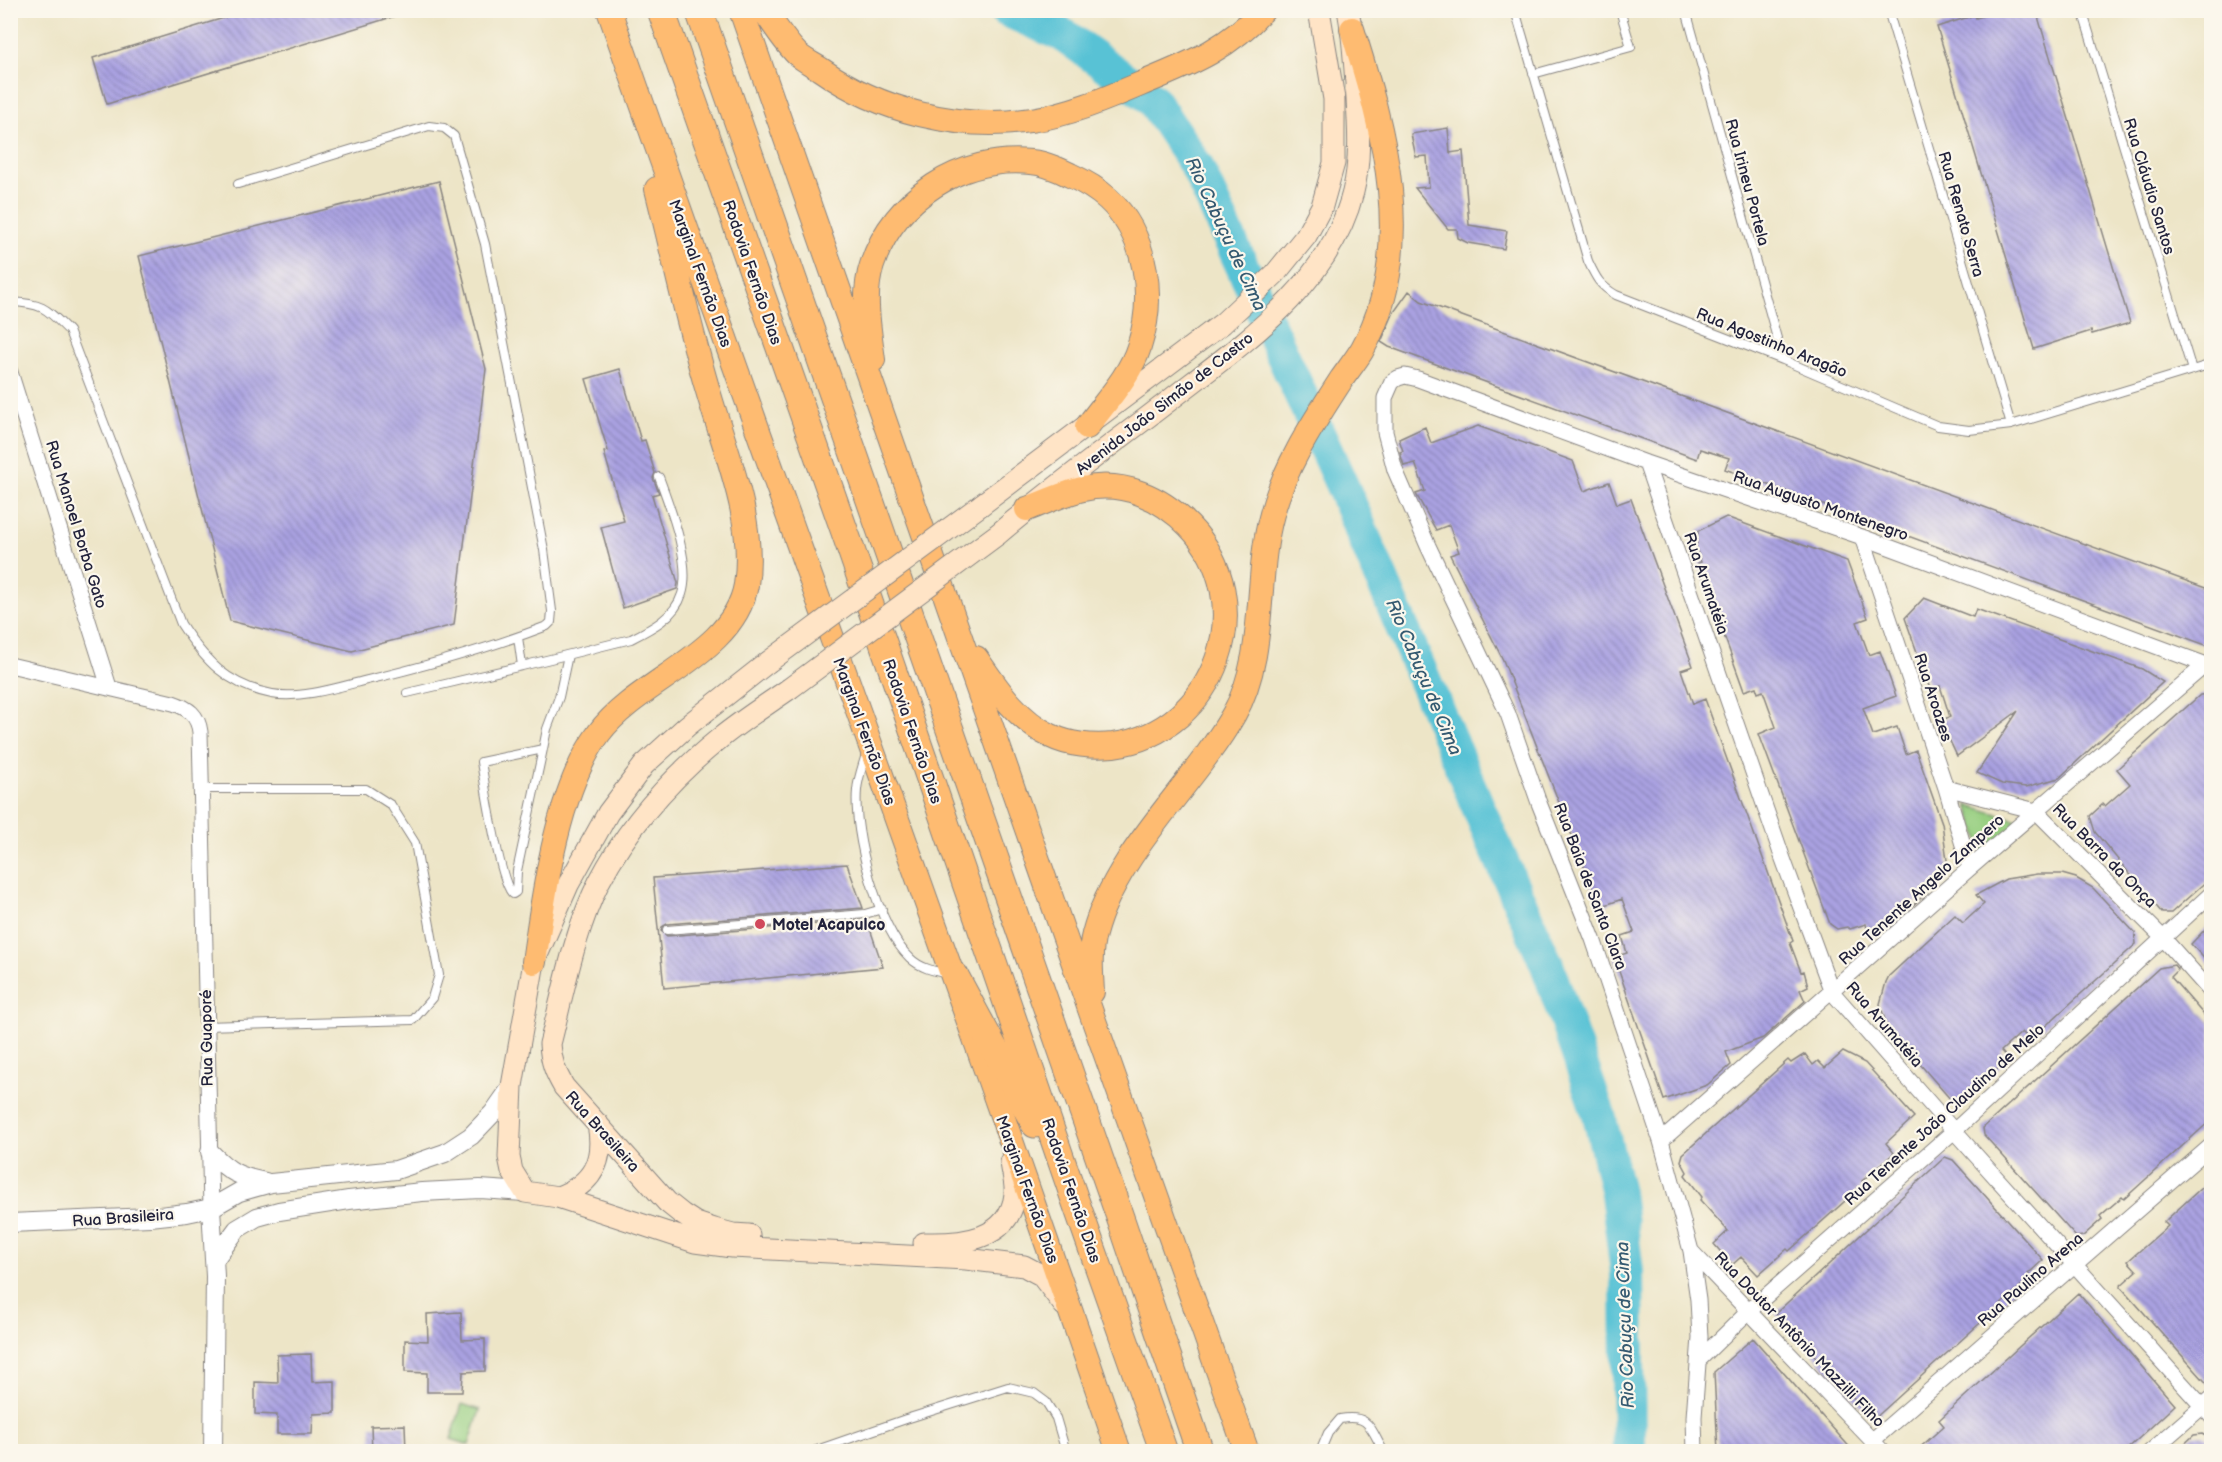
<svg xmlns="http://www.w3.org/2000/svg" width="2222" height="1462" viewBox="0 0 2222 1462" font-family="'Balsamiq Sans',sans-serif">
<defs>
<pattern id="building-back-hatch" width="6" height="6" patternUnits="userSpaceOnUse" patternTransform="scale(1.5)"><rect width="6" height="6" fill="#aaa2e2"/><path d="M-1 5l2 2M0 0l6 6M5-1l2 2" fill="none" stroke="#8a84b8"/></pattern>
</defs>
<rect width="100%" height="100%" fill="#fbf7ec"/>
<filter id="ink" filterUnits="userSpaceOnUse"><feTurbulence type="fractalNoise" baseFrequency=".0167" numOctaves="2"/><feDisplacementMap in="SourceGraphic" scale="12" xChannelSelector="R" yChannelSelector="G"/><feConvolveMatrix kernelMatrix="1 2 1 2 8 2 1 2 1" color-interpolation-filters="sRGB"/></filter>
<filter id="wash" filterUnits="userSpaceOnUse"><feTurbulence type="fractalNoise" baseFrequency=".008" numOctaves="4" result="noise"/><feDisplacementMap in="SourceGraphic" scale="24" xChannelSelector="R" yChannelSelector="G"/><feGaussianBlur stdDeviation="1.35" result="paint"/><feColorMatrix in="noise" values="0 0 0 0 0 0 0 0 0 0 0 0 0 0 0 0 0 1.4 0 .05"/><feComposite in="paint" operator="in"/></filter>
<g filter="url(#wash)">
<rect width="100%" height="100%" fill="#ede5c7"/>
<path fill="#98cf81" stroke="#5d785e" stroke-width="1.5" d="M1968 805 2020 821 1984 857Z
M462 1404 480 1410 469 1445 451 1439Z"/>
<g fill="none" stroke-linecap="round" stroke-linejoin="round">
<path stroke="#59c2d5" stroke-width="34" d="M1006 10 1065 36 1152 99 1197 167 1344 490 1485 823 1547 965 1599 1115 1617 1193 1627 1272 1629 1452"/>
</g>
<g id="blocks">
<path fill="url(#building-back-hatch)" d="M250 10H401L402 14 107 104 93 58Z
M2002 10H2036L2130 323 2092 334 2091 331 2034 349 1937 27 1975 15 1976 18Z
M1448 128 1450 153 1463 151 1469 225 1507 231 1504 249 1468 243 1458 238 1457 229H1448L1415 188 1429 187 1427 156 1416 157 1411 134Z
M439 181 486 369 454 625 352 651 230 621 139 256Z
M1409 291 1421 301 2211 590V647L1725 469 1729 458 1700 449 1697 459 1389 347 1381 342 1394 312Z
M620 369 641 441 645 440 655 473 653 478 659 493 652 495 678 583 677 589 623 608 601 527 624 521 604 452 608 451 586 379Z
M1478 426 1573 461 1584 491 1609 482 1617 504 1631 499 1693 666 1681 670 1693 704 1705 699 1793 941 1790 943 1801 972 1804 971 1808 986 1800 990 1805 1001 1763 1038 1726 1052 1731 1065 1707 1085 1664 1100 1614 957 1627 953 1622 936 1634 932 1622 899 1600 907 1503 660 1450 555 1459 552 1449 525 1436 530 1416 494 1425 491 1415 463 1404 466 1400 452 1403 451 1399 439 1425 427 1431 443Z
M1726 517 1847 561 1868 618 1857 622 1869 655 1880 651 1896 696 1863 708 1873 735 1897 727 1906 754 1916 750 1942 823 1948 868 1923 896 1895 922 1868 933 1866 924 1850 929 1847 927 1837 929 1830 924 1759 734 1776 727 1763 691 1758 693 1756 687 1744 691 1698 563 1701 562 1696 549 1698 531Z
M1924 598 1973 617 1976 609 2142 669 2163 682 2059 778 2026 787 2002 784 1977 773 2018 711 1957 756 1940 720 1950 717 1940 686 1930 689 1905 618Z
M2211 694V877L2171 913H2162L2095 832 2090 816 2103 804 2105 806 2130 784 2117 769 2200 695Z
M847 864 863 908 667 924 662 927 661 931 667 936 867 920 883 967 664 988 653 878Z
M2037 874H2062L2076 878 2093 888 2135 933 2136 944 2030 1040 2022 1032 2001 1051 2008 1059 1957 1107 1887 1026 1880 1004 1886 982 1889 976 1955 915 1963 923 1984 904 1976 895 2006 879Z
M2211 923V966L2191 944Z
M2174 965 2178 970 2171 977 2211 1023V1120L2124 1199 2122 1197 2100 1216 2102 1219 2083 1236 2076 1237 1984 1135 1983 1128 2159 968Z
M1843 1052 1865 1063 1914 1117 1886 1143 1894 1153 1862 1181 1864 1184 1789 1251 1787 1249 1758 1275 1741 1257 1732 1265 1714 1244 1728 1231 1700 1200 1702 1197 1685 1175 1687 1172 1681 1161 1683 1154 1788 1060 1791 1063 1805 1054 1813 1065 1818 1061 1825 1068Z
M1945 1157 1953 1160 2043 1260 2028 1274 2031 1277 1873 1420 1776 1313Z
M2211 1179V1388L2120 1286 2137 1271 2128 1261 2168 1226 2164 1222Z
M2078 1293 2175 1405 2124 1452H1915L1944 1426 1939 1420Z
M461 1312 462 1340 485 1339V1371L463 1372 462 1392H427V1373L405 1372V1340L428 1341 427 1314Z
M1753 1338 1796 1387 1854 1452H1718L1714 1372Z
M311 1354 312 1382 335 1381V1413L313 1414 312 1434H277V1415L255 1414V1382L278 1383 277 1355Z
M405 1425 406 1452H372L371 1426Z
M2202 1434 2211 1439V1452H2176L2194 1435Z"/>
</g>
</g>
<g filter="url(#ink)">
<use href="#blocks" fill-opacity="0" stroke="#888481" stroke-width="1.5"/>
<g fill="none" stroke-linecap="round" stroke-linejoin="round">
<g stroke="#888481" stroke-width="10">
<path id="service" d="M1515 10 1588 261C1596 278 1599 285 1616 295L1783 360 1938 426 1969 430 2011 425 2212 364
M1686 10 1783 360
M1888 10 2011 425
M2082 10 2192 370
M1533 74 1631 47 1620 10
M10 302C43 303 47 309 69 331L181 624C205 661 227 685 272 694 300 699 336 688 363 681 426 666 487 649 547 626L551 622 552 611 544 550 485 244 454 136 444 128 429 126 238 184
M518 637 522 666 631 639C651 629 675 617 682 594 692 563 670 507 659 477
M407 693 522 666
M543 749 481 762C485 784 500 885 513 894L516 892 517 871 543 749 547 729 559 697 568 655
M866 754C863 765 858 778 857 790 853 833 878 928 910 958 920 968 934 971 948 974
M201 789H366L391 805 415 843 439 975 432 998 413 1020 206 1026
M667 930 865 914 882 909
M811 1452 906 1419 1008 1387 1034 1393 1046 1402 1056 1418 1066 1452
M1320 1452 1328 1433 1340 1419C1370 1414 1370 1428 1384 1452"/>
</g>
<g stroke="#888481" stroke-width="17">
<path id="minor" d="M10 372 109 687
M1646 463 1783 859 1832 992 1954 1131 2212 1417
M1862 537 1946 788 1970 868
M10 665 173 703C188 708 198 715 200 732L211 1208
M1946 788 2036 811 2163 938 2212 993
M1661 1141 1970 868 2205 665
M1691 1251 1883 1452
M1699 1360 1749 1311 1954 1131 2212 893
M1873 1440 2212 1145
M1695 1452 1694 1417 1700 1337 1698 1300 1691 1251 1661 1141 1593 939 1539 803 1508 714 1428 546 1395 470 1385 432V398L1392 382 1398 378 1405 376 1418 379 1646 463 1862 537 2212 667
M2150 1452 2212 1398"/>
</g>
<g stroke="#888481" stroke-width="20">
<path id="tertiary" d="M210 1152C229 1172 239 1177 266 1182
M211 1208 215 1276 213 1452
M10 1223 150 1217 187 1213 211 1208 239 1192 271 1183 396 1170 445 1153 471 1136 493 1113 512 1086
M215 1259 237 1229 257 1217 279 1211 349 1200 422 1192 480 1189 525 1192"/>
</g>
<g stroke="#888481" stroke-width="23">
<path id="secondary" d="M981 505 1223 323 1275 274 1306 236 1322 206 1334 163V99L1319 10
M998 534C1053 487 1113 444 1170 400 1242 344 1330 285 1353 192 1362 157 1358 119 1356 83 1354 59 1353 34 1348 10
M767 663 687 726 644 765 608 813 568 885 534 962 512 1086 509 1157 512 1171 525 1192 558 1197 695 1242 732 1247 966 1259 1024 1266 1041 1275 1064 1305
M558 1197C593 1184 605 1161 598 1124
M749 1235 733 1234 714 1229 696 1223 682 1214 667 1202 564 1087C555 1072 551 1061 550 1044 564 990 574 932 599 882 628 826 670 779 719 739 741 721 766 705 789 689
M924 1243C960 1244 1010 1241 1015 1194 1016 1183 1012 1172 1011 1162"/>
</g>
<g stroke="#888481" stroke-width="26">
<path id="trunk" d="M609 10C777 491 954 969 1119 1452
M741 10 1093 1018 1247 1452
M764 10C774 25 785 42 797 54 804 60 812 64 820 69 880 111 959 131 1031 120 1072 114 1110 97 1148 81 1192 63 1230 47 1263 10
M873 360C869 329 862 295 872 265 894 198 962 155 1031 162 1045 163 1058 169 1070 175 1083 181 1097 189 1108 199 1148 236 1155 298 1139 347 1130 376 1105 402 1087 427
M976 658C996 687 1017 720 1051 736 1069 745 1093 747 1113 745 1217 732 1262 601 1189 526 1161 497 1123 480 1083 489 1064 493 1046 502 1027 509
M534 962C544 892 557 791 599 733 638 680 734 654 746 585 756 521 725 451 708 391 688 325 674 256 657 189
M1092 992C1091 973 1089 953 1094 934 1115 853 1193 786 1234 714 1268 654 1254 578 1272 514 1285 465 1314 422 1341 380 1348 370 1356 360 1362 350 1418 250 1384 130 1352 29"/>
</g>
<g stroke="#888481" stroke-width="29">
<path id="motorway" d="M661 10 847 538 1075 1200 1164 1452
M699 10 1122 1223 1200 1452
M955 976 1035 1124"/>
</g>
<use href="#service" stroke="#fff" stroke-width="8"/>
<use href="#minor" stroke="#fff" stroke-width="15"/>
<use href="#tertiary" stroke="#fff" stroke-width="18"/>
<use href="#secondary" stroke="#ffe4c6" stroke-width="21"/>
<use href="#trunk" stroke="#febb71" stroke-width="24"/>
<use href="#motorway" stroke="#febb71" stroke-width="27"/>
<g stroke="#888481" stroke-width="23" stroke-linecap="butt">
<path id="secondary-bridge" d="M767 663 981 505
M789 689 998 534"/>
</g>
<use href="#secondary-bridge" stroke="#ffe4c6" stroke-width="21"/>
</g>
</g>
<circle fill="#d1495b" stroke="#fbf7ec" stroke-width="2" cx="760" cy="924" r="6"/>
<g text-anchor="middle" stroke-width="4.5" stroke-linejoin="round" paint-order="stroke">
<g font-size="16" fill="#22223b" stroke="#fbf7ec">
<text transform="translate(1748 182) rotate(75)" y="6">Rua Irineu Portela</text>
<text transform="translate(2150 186) rotate(73)" y="6">Rua Cláudio Santos</text>
<text transform="translate(1962 214) rotate(74)" y="6">Rua Renato Serra</text>
<text transform="translate(753 272) rotate(71)" y="6">Rodovia Fernão Dias</text>
<text transform="translate(701 273) rotate(70)" y="6">Marginal Fernão Dias</text>
<text transform="translate(1772 342) rotate(22)" y="6">Rua Agostinho Aragão</text>
<text transform="translate(1164 403) rotate(-38)" y="6">Avenida João Simão de Castro</text>
<text transform="translate(1821 505) rotate(19)" y="6">Rua Augusto Montenegro</text>
<text transform="translate(77 524) rotate(73)" y="6">Rua Manoel Borba Gato</text>
<text transform="translate(1707 583) rotate(71)" y="6">Rua Arumatéia</text>
<text transform="translate(1934 697) rotate(72)" y="6">Rua Aroazes</text>
<text transform="translate(865 731) rotate(70)" y="6">Marginal Fernão Dias</text>
<text transform="translate(913 731) rotate(71)" y="6">Rodovia Fernão Dias</text>
<text transform="translate(2105 855) rotate(45)" y="6">Rua Barra da Onça</text>
<text transform="translate(1591 886) rotate(69)" y="6">Rua Baia de Santa Clara</text>
<text transform="translate(1921 889) rotate(-42)" y="6">Rua Tenente Angelo Zampero</text>
<text transform="translate(1885 1024) rotate(49)" y="6">Rua Arumatéia</text>
<text transform="translate(206 1038) rotate(-91)" y="6">Rua Guaporé</text>
<text transform="translate(1944 1114) rotate(-42)" y="6">Rua Tenente João Claudino de Melo</text>
<text transform="translate(603 1131) rotate(48)" y="6">Rua Brasileira</text>
<text transform="translate(1028 1189) rotate(70)" y="6">Marginal Fernão Dias</text>
<text transform="translate(1072 1190) rotate(71)" y="6">Rodovia Fernão Dias</text>
<text transform="translate(123 1217) rotate(-4)" y="6">Rua Brasileira</text>
<text transform="translate(2030 1279) rotate(-41)" y="6">Rua Paulino Arena</text>
<text transform="translate(1800 1339) rotate(46)" y="6">Rua Doutor Antônio Mazzilli Filho</text>
</g>
<g font-size="16" font-weight="bold" fill="#22223b" stroke="#fbf7ec" text-anchor="start">
<text x="772" y="930">Motel Acapulco</text>
</g>
<g font-size="18" font-style="italic" fill="#355a71" stroke="#fbf7ec">
<text transform="translate(1226 234) rotate(65)" y="6">Rio Cabuçu de Cima</text>
<text transform="translate(1424 677) rotate(67)" y="6">Rio Cabuçu de Cima</text>
<text transform="translate(1625 1325) rotate(-92)" y="6">Rio Cabuçu de Cima</text>
</g>
</g>
<rect width="2222" height="1462" fill="none" stroke="#fbf7ec" stroke-width="36"/>
</svg>
